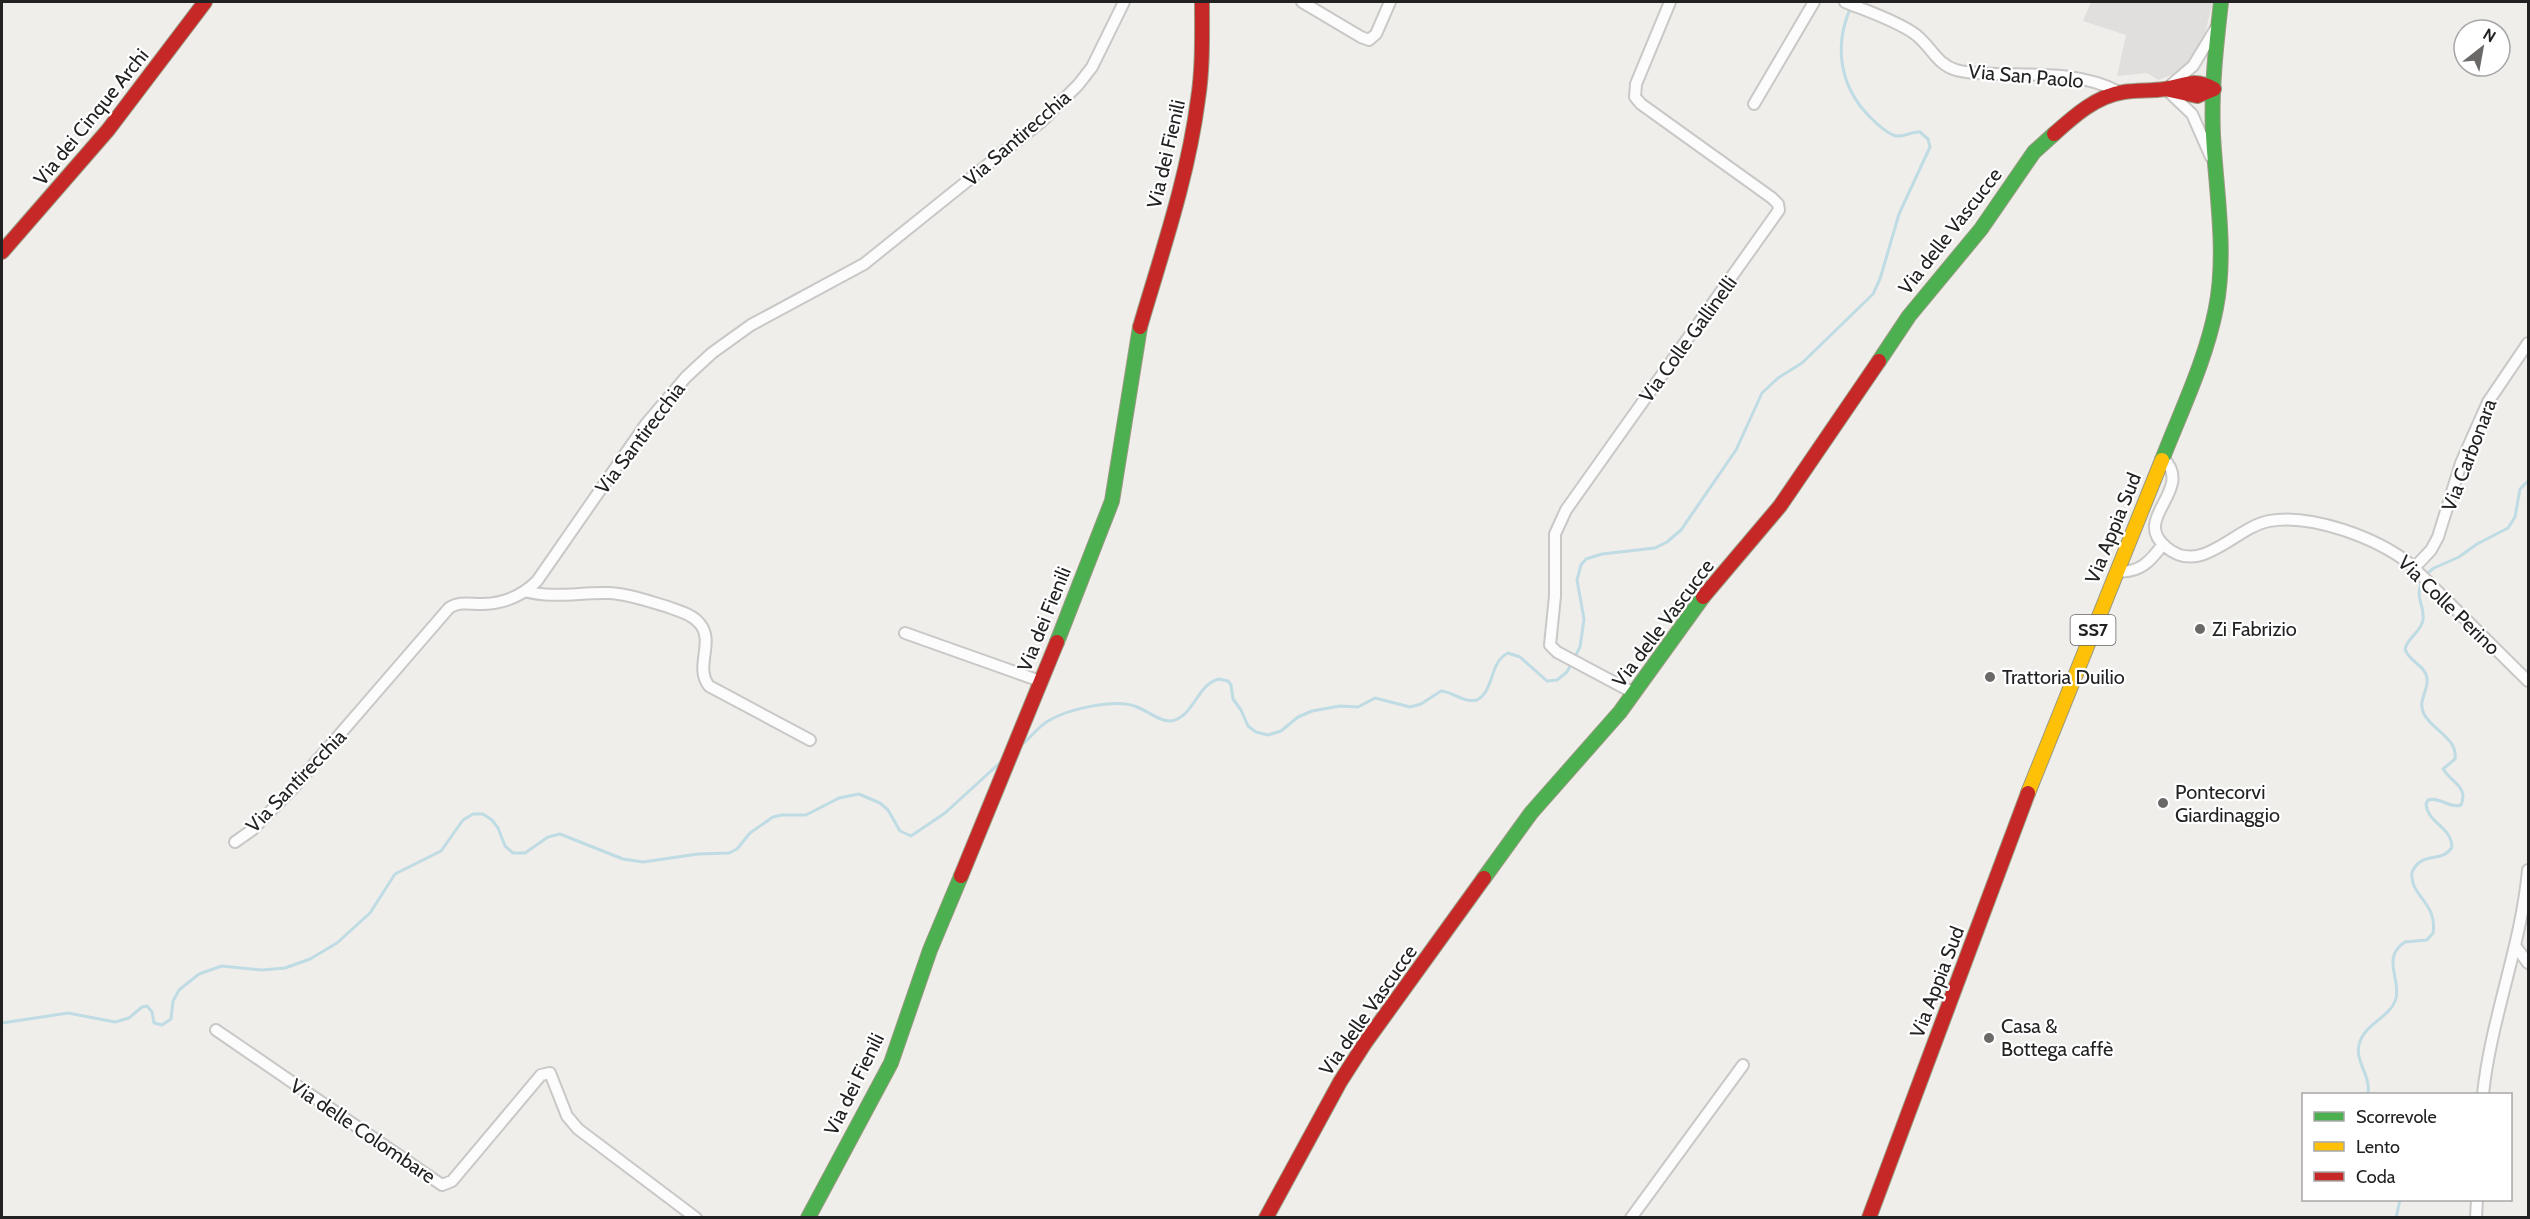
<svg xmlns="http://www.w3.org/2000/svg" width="2530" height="1219" viewBox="0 0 2530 1219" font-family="Cabin,sans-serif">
<rect width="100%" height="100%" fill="#f0eeeb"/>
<path fill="#e0dfde" d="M2091 2H2213L2202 44 2192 62 2174 74 2158 80 2147 73 2117 76 2126 35 2083 21Z"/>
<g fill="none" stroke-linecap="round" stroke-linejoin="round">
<path stroke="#bfdbe3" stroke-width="3" d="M2425 575 2434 568 2459 557 2477 544 2508 528 2515 517 2520 489 2528 481
M1024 743C1032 736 1038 727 1048 721 1068 709 1115 698 1137 707 1148 711 1160 722 1171 721 1194 717 1197 684 1219 679L1228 681 1231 685 1233 699 1241 710 1248 726 1256 732 1268 735 1281 731 1298 717 1312 711 1340 706 1358 707 1375 698 1410 707 1421 704 1441 691C1454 692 1462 703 1477 700 1495 690 1489 662 1508 653L1520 657 1547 681 1557 680 1567 672 1580 647 1584 619 1577 580 1581 565 1586 559 1602 554 1655 548 1667 542 1681 530 1736 450 1762 393 1778 378 1802 363 1873 294 1880 279 1899 214 1930 147 1928 139 1920 132C1910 131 1903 139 1893 135 1884 131 1877 124 1871 118 1840 88 1833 46 1851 7
M2 1023 68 1013 115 1022 129 1018 142 1007 147 1006 152 1012 154 1023 162 1025 171 1019 173 1001 179 990 199 974 222 966 262 970 285 968 310 959 337 943 370 913 395 874 441 851 463 820 473 814H483L492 820 498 828 505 846 513 853H525L548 837 560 834 623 859 643 862 698 854 729 853 737 849 750 833 773 817 782 815H806L839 798 859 794 880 803 888 810 900 831 911 836 945 813 1002 761
M2368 1094C2371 1075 2355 1062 2359 1045 2364 1023 2391 1018 2396 998 2401 980 2381 957 2405 942L2427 940 2433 933C2438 902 2409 896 2412 872 2422 850 2443 864 2452 847 2451 826 2428 824 2426 804L2428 800C2440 796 2449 809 2461 805 2469 787 2451 782 2443 769L2455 759C2458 738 2432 730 2424 714 2417 700 2429 691 2427 678 2425 665 2409 662 2405 649 2408 637 2421 632 2423 620 2425 604 2414 599 2422 581
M2396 1218 2400 1200"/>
<g stroke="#c9c8c7" stroke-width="14">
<path id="street" d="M1302 2 1361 37 1369 40 1376 34 1390 2
M1845 2C1867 11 1892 19 1912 32 1930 43 1935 64 1956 70 1970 74 1984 73 1998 74 2038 75 2082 72 2119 92
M2172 84 2193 66 2216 28
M2170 93 2192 114 2211 157
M1754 104 1814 2
M2163 458C2196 490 2130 518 2166 547 2201 577 2234 528 2269 521 2311 513 2377 538 2410 564L2528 681
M2414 568 2431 550 2438 537 2461 463 2488 402 2528 343
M2117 571C2139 574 2151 561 2163 544
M525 591C553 599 580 592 609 593 629 594 648 601 668 607 679 611 692 614 700 624 715 642 694 667 709 686L810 740
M905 633 1040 681
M1634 693 1557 652 1550 645 1555 596V534L1566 510 1779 210 1778 204 1772 198 1641 104 1635 97 1636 84 1670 2
M235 842 252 830 296 785 449 608C459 601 470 604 481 604 503 604 522 596 537 581L646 424 686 377 712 353 751 325 864 264 1042 121 1078 85 1092 67 1124 2
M2516 947 2528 963
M216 1030 442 1185 452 1181 541 1075 550 1073 567 1116 578 1129 696 1218
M2483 1094C2491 1018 2521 947 2528 870
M1631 1218 1743 1065
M2476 1218 2477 1200"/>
</g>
<g stroke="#999a82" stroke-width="16">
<path id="fast" d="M1879 361 1909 316 1981 229 2034 152 2054 134
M2162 460C2181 411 2206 360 2216 308 2227 252 2216 191 2213 135 2211 90 2216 46 2221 2
M1057 642 1112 501 1140 327
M1484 878 1531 813 1620 712 1703 597
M808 1218 891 1063 930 950 961 876"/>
</g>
<g stroke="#999a82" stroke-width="16">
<path id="slow" d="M2028 793 2162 460"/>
</g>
<g stroke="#999a82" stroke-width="16">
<path id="jam" d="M2054 134C2074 116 2096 96 2124 92 2137 90 2152 91 2165 89 2187 85 2193 78 2214 89L2197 96 2165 89
M2 252 108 130 205 2
M1140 327C1162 252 1188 177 1198 99 1203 67 1202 34 1202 2
M1703 597 1780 506 1879 361
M961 876 1057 642
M1266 1218 1340 1082 1365 1043 1484 878
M1869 1218 2028 793"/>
</g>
<use href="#street" stroke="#fdfcfc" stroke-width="10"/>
<use href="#fast" stroke="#4caf50" stroke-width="14"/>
<use href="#slow" stroke="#ffc107" stroke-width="14"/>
<use href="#jam" stroke="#c62828" stroke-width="14"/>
</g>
<g fill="#6a6968" stroke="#fff" stroke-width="2">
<circle cx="2200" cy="629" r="6"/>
<circle cx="1990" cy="677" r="6"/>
<circle cx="2163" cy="803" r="6"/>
<circle cx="1989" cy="1038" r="6"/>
</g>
<g text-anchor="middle" stroke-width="4.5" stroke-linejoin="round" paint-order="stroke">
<rect fill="#fff" stroke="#646464" stroke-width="1.5" x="2070.5" y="615" width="45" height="30" rx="4.5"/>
<g font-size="18" font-weight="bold" fill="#222">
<text x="2093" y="636">SS7</text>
</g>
<g font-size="20" fill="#222" stroke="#fff">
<text transform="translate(2026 76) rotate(5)" y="7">Via San Paolo</text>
<text transform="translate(91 117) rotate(-51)" y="7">Via dei Cinque Archi</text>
<text transform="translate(1017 138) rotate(-41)" y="7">Via Santirecchia</text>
<text transform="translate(1166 154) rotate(-77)" y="7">Via dei Fienili</text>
<text transform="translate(1950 231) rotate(-52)" y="7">Via delle Vascucce</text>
<text transform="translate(1688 339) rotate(-54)" y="7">Via Colle Gallinelli</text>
<text transform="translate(640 438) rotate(-53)" y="7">Via Santirecchia</text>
<text transform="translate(2469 455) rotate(-69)" y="7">Via Carbonara</text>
<text transform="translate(2113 528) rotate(-68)" y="7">Via Appia Sud</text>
<text transform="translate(2449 605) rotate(44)" y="7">Via Colle Perino</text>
<text transform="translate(1044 619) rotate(-68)" y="7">Via dei Fienili</text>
<text transform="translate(1663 623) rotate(-53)" y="7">Via delle Vascucce</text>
<text transform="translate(296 781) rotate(-46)" y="7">Via Santirecchia</text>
<text transform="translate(1937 982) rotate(-69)" y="7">Via Appia Sud</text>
<text transform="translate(1368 1010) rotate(-55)" y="7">Via delle Vascucce</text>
<text transform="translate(854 1084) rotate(-64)" y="7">Via dei Fienili</text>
<text transform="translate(363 1131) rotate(34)" y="7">Via delle Colombare</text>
</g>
<g font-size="20" fill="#222" stroke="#fff" text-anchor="start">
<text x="2212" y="636">Zi Fabrizio</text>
<text x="2002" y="684">Trattoria Duilio</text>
<text x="2175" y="799">Pontecorvi<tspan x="2175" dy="23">Giardinaggio</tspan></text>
<text x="2001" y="1033">Casa &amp;<tspan x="2001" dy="23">Bottega caffè</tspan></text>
</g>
</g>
<rect width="2530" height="1219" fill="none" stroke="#222222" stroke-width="6"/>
<rect x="2302" y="1093" width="210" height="108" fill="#ffffff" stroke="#a7a7a7" stroke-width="1.5"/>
<rect x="2314" y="1112" width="30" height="9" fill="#4caf50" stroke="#a7a7a7" stroke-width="1.5"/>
<text x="2356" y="1123" font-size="18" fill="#222222">Scorrevole</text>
<rect x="2314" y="1142" width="30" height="9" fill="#ffc107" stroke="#a7a7a7" stroke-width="1.5"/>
<text x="2356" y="1153" font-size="18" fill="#222222">Lento</text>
<rect x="2314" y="1172" width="30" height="9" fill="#c62828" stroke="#a7a7a7" stroke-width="1.5"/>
<text x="2356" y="1183" font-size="18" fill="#222222">Coda</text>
<g transform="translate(2482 48) rotate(31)"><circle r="28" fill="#ffffff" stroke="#a7a7a7" stroke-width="1.5"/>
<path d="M0-4.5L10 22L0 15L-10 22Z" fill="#6a6968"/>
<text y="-9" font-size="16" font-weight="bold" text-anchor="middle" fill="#222222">N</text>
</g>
</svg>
